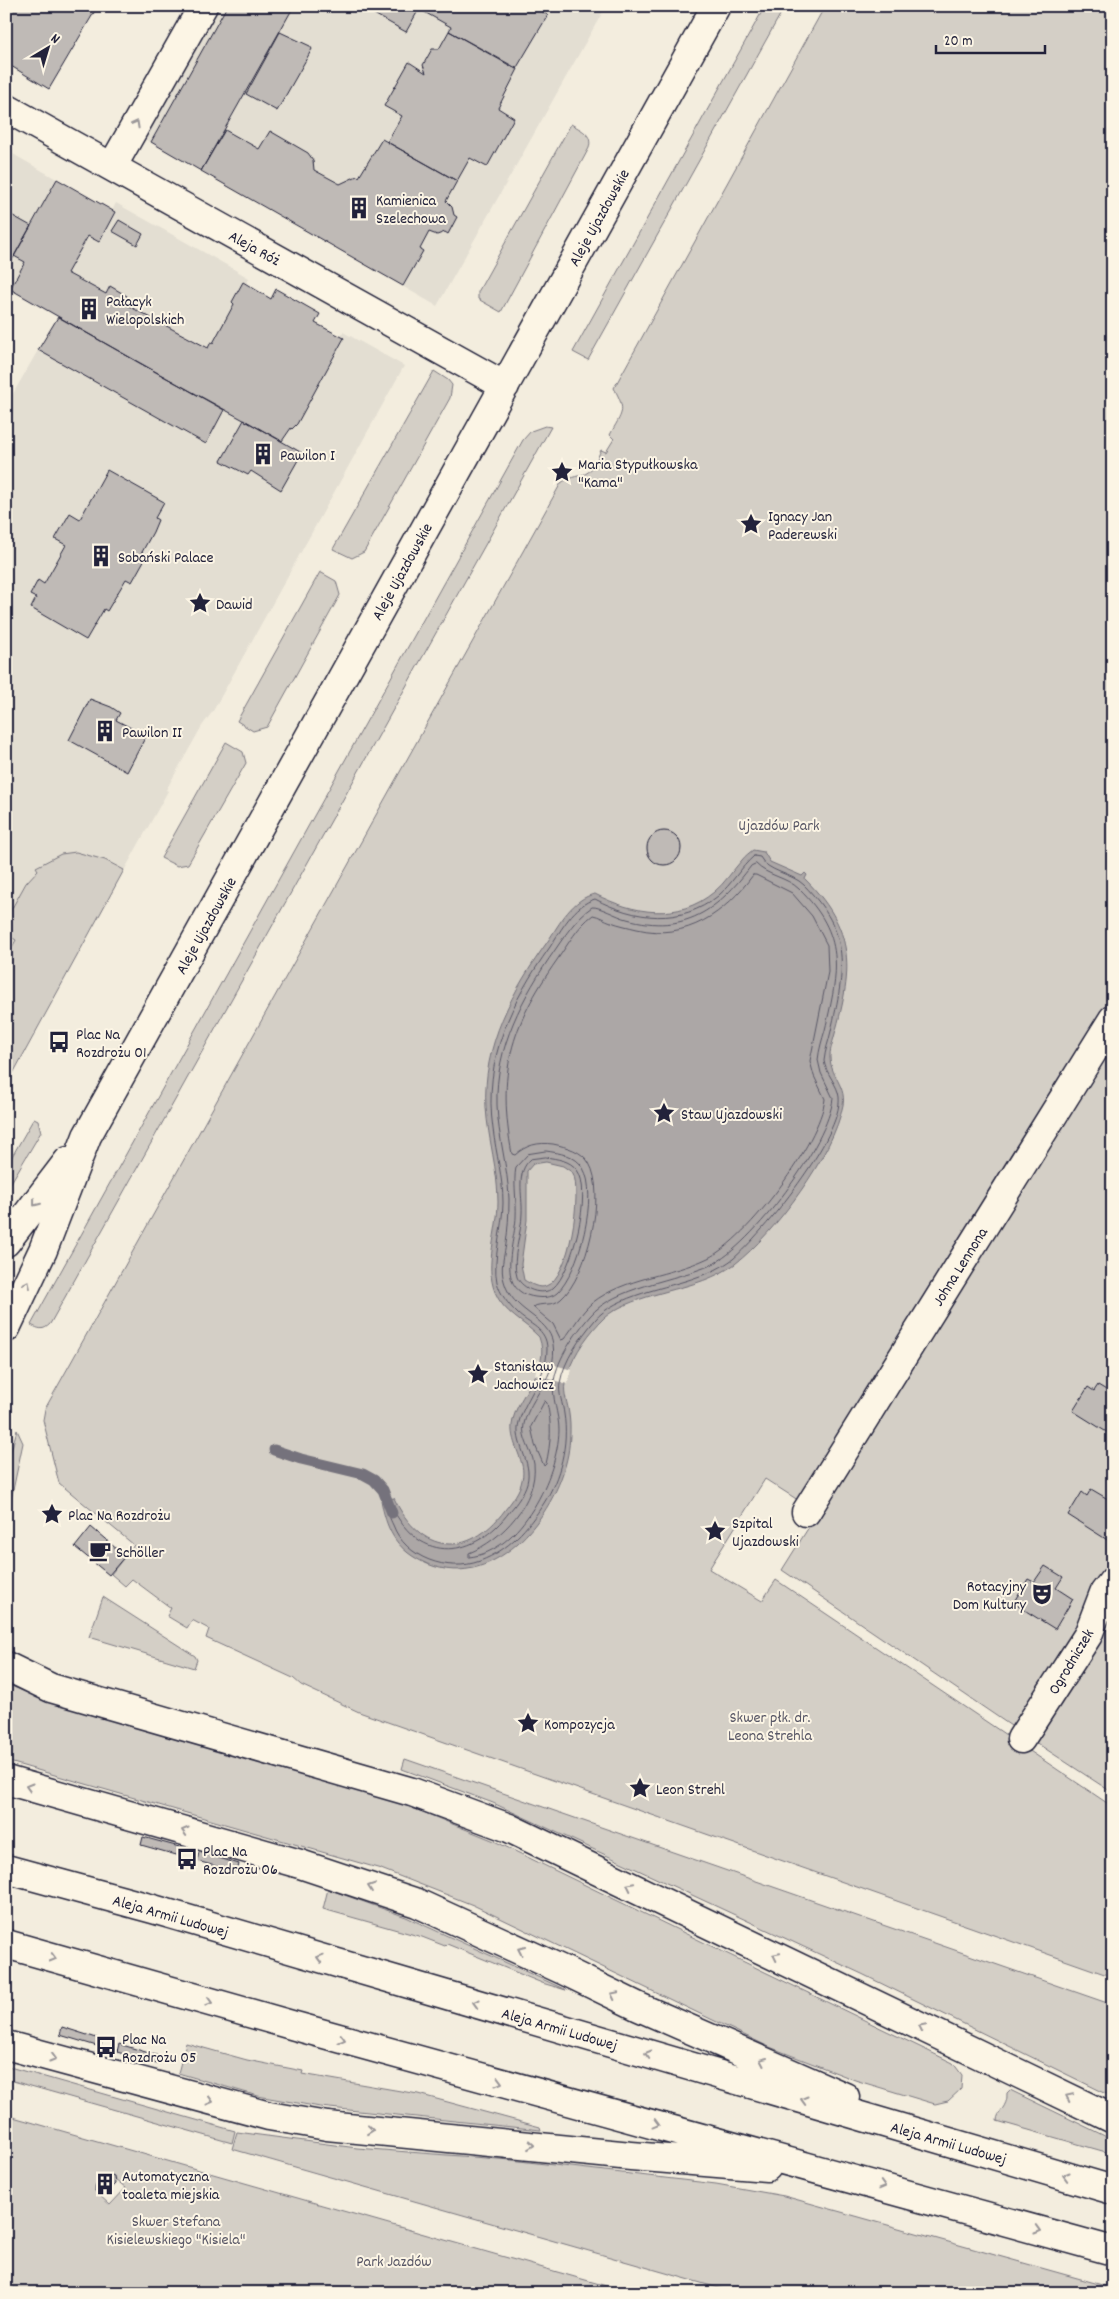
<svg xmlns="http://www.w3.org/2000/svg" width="1119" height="2299" viewBox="0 0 1119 2299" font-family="Dekko,sans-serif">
<rect width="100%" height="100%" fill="#f3edde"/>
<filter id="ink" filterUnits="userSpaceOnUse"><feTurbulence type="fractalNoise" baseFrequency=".02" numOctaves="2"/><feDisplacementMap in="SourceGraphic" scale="10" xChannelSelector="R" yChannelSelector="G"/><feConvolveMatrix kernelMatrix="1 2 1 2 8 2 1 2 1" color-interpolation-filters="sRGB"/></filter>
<g filter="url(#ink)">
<path fill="#e3ded2" d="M213 6H606L437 306 140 136Z
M6 150 112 211 116 203 230 267 249 278 246 284 270 299 276 289 320 314 315 323 340 336 343 332 404 366 213 711 202 726 166 790 168 791 6 1085V406L57 317 6 287Z"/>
<path fill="#d4cfc6" stroke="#7b7880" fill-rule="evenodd" d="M765 6H785L588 360 573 352Z
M825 6H1113V1001L1040 1119 1033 1120 1015 1148 863 1393 865 1400 801 1502 765 1479 709 1569 762 1601 776 1580 1113 1807V1977L359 1712 301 1685 293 1678 206 1638 209 1629 192 1620 187 1628 167 1616 171 1608 132 1579 125 1586 111 1574 134 1545 59 1483 43 1420 45 1409 561 483C569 477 576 477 585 474 594 470 597 458 601 450L606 452 614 439 610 435C622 412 627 412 614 388Z
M571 124C581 130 593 134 589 148L501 312 478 299V292Z
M434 371 448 380 452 385 450 398 364 552 352 558 333 549Z
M545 426 551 427 50 1324C43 1331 39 1329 31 1325L523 440 531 431Z
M320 572 336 581 340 595 267 727 253 731 237 721Z
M226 742 243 752 246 763 188 864 177 866 161 858Z
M76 852 105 860 124 870 10 1079 6 1076V958L16 940 6 934V919L26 883 38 870 36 867 61 854Z
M1110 1058 1113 1059V1566L1097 1591 1073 1644 1017 1730 782 1570 1101 1061Z
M34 1118 38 1120 41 1132 6 1191V1167Z
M17 1430 23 1443 6 1523V1468Z
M1113 1594V1793L1029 1738Z
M103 1597 195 1656 197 1660 194 1668 89 1637Z
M6 1684 58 1705 288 1769 398 1802 492 1840 953 2063 962 2075 961 2089 948 2101 935 2104 855 2080 767 2046 473 1905 381 1869 6 1761Z
M405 1759 1113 2005V2097L862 1974 636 1869 493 1803 402 1769Z
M328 1889 406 1917 566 1990 542 1983 447 1944 445 1946 422 1937 323 1909Z
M186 2043 247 2060 303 2071 302 2074 418 2094 540 2127 541 2130 320 2107 258 2096 178 2073Z
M6 2066 235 2131 232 2143 6 2079Z
M1010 2090 1113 2140V2154L997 2121C997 2111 1008 2108 1007 2093Z
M6 2115 631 2293H6ZM109 2174 126 2188 110 2205 97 2193 95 2187 104 2176Z
M237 2132 357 2148 511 2160 716 2184 784 2196 1113 2288V2293H736L232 2149Z"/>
<path fill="#aca7a6" stroke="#75727b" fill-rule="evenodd" d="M753 850 764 852 770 862 802 876 805 873 807 875 805 879C861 935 851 977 831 1048 825 1073 847 1083 843 1105 834 1154 774 1234 735 1264 724 1272 711 1278 699 1282 671 1292 620 1299 600 1322 585 1338 569 1361 565 1384 563 1393 568 1404 569 1414 571 1427 570 1442 568 1454 556 1517 491 1597 421 1561 395 1548 386 1528 381 1500L394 1498C420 1554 468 1560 505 1510 512 1501 520 1491 522 1480 527 1461 510 1445 512 1425 516 1393 552 1372 539 1337 524 1321 504 1314 495 1292 484 1265 498 1230 498 1202 498 1170 488 1139 486 1108 482 1045 513 990 548 941 559 924 573 898 595 894 634 914 678 922 714 892 725 883 732 871 742 860 745 856 749 853 753 850ZM546 1162 563 1166 573 1173C582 1193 570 1278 546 1286 539 1289 531 1284 524 1280L521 1264 527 1220V1171L533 1164Z"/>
<path fill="#f3edde" d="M538 1360 572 1370 567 1384 535 1375Z"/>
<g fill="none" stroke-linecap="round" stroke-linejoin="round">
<path stroke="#595766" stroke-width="1" d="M754 856 760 857C767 872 792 873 804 885 852 934 845 969 831 1031 829 1041 825 1050 824 1061 826 1074 838 1085 839 1097 843 1136 762 1234 733 1259 722 1267 710 1273 697 1277 668 1288 615 1295 595 1320 580 1338 564 1360 560 1383 558 1393 563 1404 564 1414 569 1444 560 1478 544 1503 528 1528 509 1550 480 1561 448 1573 405 1558 393 1525 390 1519 387 1512 388 1506L392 1507C420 1565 475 1559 510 1511 517 1503 524 1493 527 1483 533 1461 513 1443 519 1422 526 1396 547 1377 547 1349 547 1328 529 1325 517 1313 508 1304 500 1294 497 1282 492 1262 503 1226 503 1203 503 1177 496 1154 493 1129 483 1059 511 1002 550 947 561 930 574 905 595 899 635 920 681 926 718 896 732 884 740 868 754 856Z
M756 864C767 876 787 877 799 889 846 935 839 971 825 1030 822 1040 819 1050 818 1060L821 1073 833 1098C829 1143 752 1246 711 1265 677 1280 614 1287 590 1316 575 1334 558 1357 554 1381 551 1397 559 1414 559 1430 558 1475 521 1552 469 1557V1553C502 1540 538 1501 534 1464 532 1450 521 1439 524 1424 530 1396 558 1377 553 1344 549 1316 512 1313 504 1281 500 1268 504 1257 506 1244 508 1229 509 1214 509 1199 508 1167 498 1137 497 1105 495 1047 523 996 555 950 566 934 576 918 592 907 599 906 618 917 627 919 685 935 718 910 751 866Z
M753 875H756L792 893 812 916 827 945 828 972 810 1061 814 1076 825 1099C820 1142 748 1239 708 1258 671 1276 625 1277 592 1303 581 1312 573 1328 564 1339L561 1340 553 1324 533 1307C541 1302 553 1307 561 1299 587 1277 607 1193 589 1163 582 1151 567 1147 553 1144 538 1142 526 1145 515 1155L512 1154C497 1073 510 1027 557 960 568 944 578 926 593 915 599 916 605 920 611 922 619 925 629 927 637 929 687 941 725 913 753 875Z
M546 1151C559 1153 576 1155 583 1168 599 1194 579 1273 557 1293 551 1298 543 1298 535 1297 494 1291 515 1243 516 1217 517 1200 513 1184 516 1167L528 1154Z
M546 1157C557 1159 570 1160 577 1170 593 1190 572 1273 553 1288 542 1297 522 1289 517 1277 511 1258 522 1233 522 1213 523 1195 515 1172 531 1159Z
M545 1401 547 1403C552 1424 551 1443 546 1464L544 1466 535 1445 531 1427Z"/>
<path stroke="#75727b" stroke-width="11" d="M274 1450 301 1459 363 1474 374 1480 383 1490 392 1513"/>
</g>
<path fill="#bfbab6" stroke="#22223b" d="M6 6H84L91 10 93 7 96 9 49 89 6 63Z
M227 6H294L201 171 151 142Z
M360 6H532L548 15 516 69 449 31 451 27 419 9 406 32Z
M449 31 518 69 498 108 514 118 487 167 470 158 457 181 387 142 402 116 384 106 409 62 426 73 423 65 432 49H439Z
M280 32 310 46 312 49 277 111 246 94Z
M225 130 259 149 270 131 308 153 313 160 314 170 340 184 357 176 359 177 382 139 457 181 446 201 452 207 454 215 457 217 448 234 445 232 437 235 429 232 420 249 423 251 403 286 201 171Z
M57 179 115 212 99 242 88 236 67 273 106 294 110 286 127 296 123 303 208 348 211 342 213 343 234 304 232 302 243 282 271 299 276 289 320 314 315 323 344 338 297 424 292 429 291 428 282 441 143 365 10 289 25 262 14 256Z
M6 212 31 226 6 271Z
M119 220 143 234 137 245 112 231Z
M58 317 224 410 206 444 38 350Z
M244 420 302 453 281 490 251 471 248 475 221 461Z
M107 470 164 502 155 518 158 520 153 532 141 554 146 557 132 582 126 579 107 611 104 609 86 640 31 608 36 598 30 595 38 580 44 584 66 545 55 539 70 513 80 519Z
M90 699 111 707 120 713 116 720 146 736 127 772 69 740Z
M647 848a17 17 0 1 1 34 0a17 17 0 1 1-34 0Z
M1098 1385 1113 1394V1436L1073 1411 1088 1387 1094 1391Z
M1091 1489 1113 1502V1534L1109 1541 1068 1515 1082 1492 1087 1496Z
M91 1527 125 1556 109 1575 75 1547Z
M1045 1566 1063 1577 1056 1588 1073 1599 1055 1629 1013 1603 1028 1579 1034 1582Z
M143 1837 183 1848 180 1856 141 1845Z
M199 1852 239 1864 237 1872 197 1861Z
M62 2027 103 2040 100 2047 60 2035Z
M119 2044 159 2056 157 2064 117 2052Z
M109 2174 114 2176 115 2184 105 2194H99L95 2191 96 2185Z"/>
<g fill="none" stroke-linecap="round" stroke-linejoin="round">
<g stroke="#22223b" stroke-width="31">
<path id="minor" d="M6 108 505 386
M112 167 203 6
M6 1242 68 1161
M6 1328 43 1250 87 1136 716 6
M806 1512 1113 1019
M1021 1739 1088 1635 1104 1593 1113 1581"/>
</g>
<g stroke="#22223b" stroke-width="31">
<path id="major" d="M6 1666 51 1688 412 1792 509 1828 1113 2119
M6 1780 300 1864 417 1903 565 1971 639 2007 845 2097
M6 1869 153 1909 1113 2190
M6 1944 295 2026 1113 2251
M6 2045 269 2116 327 2126 631 2156 767 2167"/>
</g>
<use href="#minor" stroke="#fcf5e5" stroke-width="28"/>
<use href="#major" stroke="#fcf5e5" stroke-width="28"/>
</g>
<defs><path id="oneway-chevron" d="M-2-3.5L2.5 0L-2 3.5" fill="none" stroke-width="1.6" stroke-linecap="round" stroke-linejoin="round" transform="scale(1.25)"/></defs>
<g stroke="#9a9698">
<use href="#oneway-chevron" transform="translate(136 124) rotate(-61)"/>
<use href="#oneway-chevron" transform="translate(36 1203) rotate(128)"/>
<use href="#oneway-chevron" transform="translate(27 1284) rotate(-65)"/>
<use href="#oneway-chevron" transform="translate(29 1787) rotate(-164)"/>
<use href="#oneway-chevron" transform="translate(185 1831) rotate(-164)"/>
<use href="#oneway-chevron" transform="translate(630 1886) rotate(-154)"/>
<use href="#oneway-chevron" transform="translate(371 1887) rotate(-161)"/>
<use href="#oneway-chevron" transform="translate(521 1950) rotate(-155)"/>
<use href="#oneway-chevron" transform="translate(776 1956) rotate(-154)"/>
<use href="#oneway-chevron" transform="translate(53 1958) rotate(16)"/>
<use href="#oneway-chevron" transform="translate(320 1958) rotate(-164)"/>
<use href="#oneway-chevron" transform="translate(614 1995) rotate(-154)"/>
<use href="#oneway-chevron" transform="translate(209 2002) rotate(16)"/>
<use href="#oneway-chevron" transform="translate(476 2003) rotate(-164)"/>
<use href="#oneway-chevron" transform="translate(922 2027) rotate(-154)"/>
<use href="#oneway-chevron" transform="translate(342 2039) rotate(15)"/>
<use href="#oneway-chevron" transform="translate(648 2054) rotate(-164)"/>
<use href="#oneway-chevron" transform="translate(53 2058) rotate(16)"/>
<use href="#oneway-chevron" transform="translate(763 2061) rotate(-156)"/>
<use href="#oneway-chevron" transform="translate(499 2082) rotate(15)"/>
<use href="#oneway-chevron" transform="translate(1069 2097) rotate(-154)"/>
<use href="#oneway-chevron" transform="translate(804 2100) rotate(-164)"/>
<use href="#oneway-chevron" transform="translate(210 2101) rotate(15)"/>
<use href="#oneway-chevron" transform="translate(656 2124) rotate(15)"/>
<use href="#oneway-chevron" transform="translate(370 2130) rotate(6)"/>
<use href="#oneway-chevron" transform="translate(531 2145) rotate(6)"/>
<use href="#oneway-chevron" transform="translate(1066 2176) rotate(-164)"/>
<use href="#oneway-chevron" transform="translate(882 2186) rotate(16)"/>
<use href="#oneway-chevron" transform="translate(1038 2230) rotate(16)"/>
</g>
</g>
<defs>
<g id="building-bare" transform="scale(1.725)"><path d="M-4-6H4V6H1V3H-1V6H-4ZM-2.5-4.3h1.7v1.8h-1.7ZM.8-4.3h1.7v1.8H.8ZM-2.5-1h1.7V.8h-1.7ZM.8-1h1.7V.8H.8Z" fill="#22223b" stroke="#fcf5e5" stroke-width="2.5" paint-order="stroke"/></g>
<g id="sight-bare" transform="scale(1.725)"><path d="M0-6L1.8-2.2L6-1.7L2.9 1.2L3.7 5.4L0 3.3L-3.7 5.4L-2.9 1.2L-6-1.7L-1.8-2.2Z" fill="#22223b" stroke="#fcf5e5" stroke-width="2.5" paint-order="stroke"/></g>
<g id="bus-bare" transform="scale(1.725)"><path d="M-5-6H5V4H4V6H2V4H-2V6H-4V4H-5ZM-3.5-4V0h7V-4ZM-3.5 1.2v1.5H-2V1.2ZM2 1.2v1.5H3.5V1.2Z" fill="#22223b" stroke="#fcf5e5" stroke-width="2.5" paint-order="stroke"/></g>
<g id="cafe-bare" transform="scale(1.725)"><path d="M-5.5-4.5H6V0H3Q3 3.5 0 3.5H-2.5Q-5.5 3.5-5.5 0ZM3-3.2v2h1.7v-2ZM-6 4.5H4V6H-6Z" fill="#22223b" stroke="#fcf5e5" stroke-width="2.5" paint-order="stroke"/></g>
<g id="theatre-bare" transform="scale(1.725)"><path d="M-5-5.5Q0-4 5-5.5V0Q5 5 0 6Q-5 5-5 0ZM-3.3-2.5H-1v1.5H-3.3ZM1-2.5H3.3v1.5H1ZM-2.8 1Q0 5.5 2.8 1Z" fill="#22223b" stroke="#fcf5e5" stroke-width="2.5" paint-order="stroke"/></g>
</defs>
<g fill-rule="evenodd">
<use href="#building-bare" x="359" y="208"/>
<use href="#building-bare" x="89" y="309"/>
<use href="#building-bare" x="263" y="454"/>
<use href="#sight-bare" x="562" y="472"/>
<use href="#sight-bare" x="751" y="524"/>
<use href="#building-bare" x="101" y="556"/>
<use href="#sight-bare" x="200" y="603"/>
<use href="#building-bare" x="105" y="731"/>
<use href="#bus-bare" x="59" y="1042"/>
<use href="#sight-bare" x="664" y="1113"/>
<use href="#sight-bare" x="478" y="1374"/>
<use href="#sight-bare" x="52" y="1514"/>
<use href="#sight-bare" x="715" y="1531"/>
<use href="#cafe-bare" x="100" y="1551"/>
<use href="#theatre-bare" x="1042" y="1594"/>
<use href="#sight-bare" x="528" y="1723"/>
<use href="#sight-bare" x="640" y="1788"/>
<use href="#bus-bare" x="187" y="1859"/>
<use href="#bus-bare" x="106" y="2047"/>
<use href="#building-bare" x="105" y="2184"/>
</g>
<g text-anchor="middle" stroke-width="4" stroke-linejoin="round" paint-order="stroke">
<g font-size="16" fill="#22223b" stroke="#fcf5e5" text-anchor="start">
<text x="376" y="205">Kamienica<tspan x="376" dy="18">Szelechowa</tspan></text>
<text x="106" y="306">Pałacyk<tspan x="106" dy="18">Wielopolskich</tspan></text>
<text x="280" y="460">Pawilon I</text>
<text x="578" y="469">Maria Stypułkowska<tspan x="578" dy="18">"Kama"</tspan></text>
<text x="768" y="521">Ignacy Jan<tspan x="768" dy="18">Paderewski</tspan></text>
<text x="118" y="562">Sobański Palace</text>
<text x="216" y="609">Dawid</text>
<text x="122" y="737">Pawilon II</text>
<text x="76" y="1039">Plac Na<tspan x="76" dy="18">Rozdrożu 01</tspan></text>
<text x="681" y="1119">Staw Ujazdowski</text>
<text x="494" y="1371">Stanisław<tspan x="494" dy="18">Jachowicz</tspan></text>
<text x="68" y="1520">Plac Na Rozdrożu</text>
<text x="732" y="1528">Szpital<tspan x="732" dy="18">Ujazdowski</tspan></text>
<text x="116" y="1557">Schöller</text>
<text x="1026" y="1591" text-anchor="end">Rotacyjny<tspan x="1026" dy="18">Dom Kultury</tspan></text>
<text x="544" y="1729">Kompozycja</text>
<text x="656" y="1794">Leon Strehl</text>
<text x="203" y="1856">Plac Na<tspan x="203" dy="18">Rozdrożu 06</tspan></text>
<text x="122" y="2044">Plac Na<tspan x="122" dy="18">Rozdrożu 05</tspan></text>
<text x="122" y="2181">Automatyczna<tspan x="122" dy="18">toaleta miejskia</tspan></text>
</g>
<g font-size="16" fill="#22223b" stroke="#fcf5e5">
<text transform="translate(598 217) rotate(-61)" y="6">Aleje Ujazdowskie</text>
<text transform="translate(255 247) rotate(29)" y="6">Aleja Róż</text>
<text transform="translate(401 571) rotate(-61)" y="6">Aleje Ujazdowskie</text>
<text transform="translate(205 925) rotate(-61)" y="6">Aleje Ujazdowskie</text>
<text transform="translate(959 1266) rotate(-58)" y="6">Johna Lennona</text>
<text transform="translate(1070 1661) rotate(-59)" y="6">Ogrodniczek</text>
<text transform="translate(171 1915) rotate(16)" y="6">Aleja Armii Ludowej</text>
<text transform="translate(560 2028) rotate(16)" y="6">Aleja Armii Ludowej</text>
<text transform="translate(949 2142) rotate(16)" y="6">Aleja Armii Ludowej</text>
</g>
<g font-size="16" fill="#575665" stroke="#fcf5e5">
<text x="779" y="830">Ujazdów Park</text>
<text x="770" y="1722">Skwer płk. dr.<tspan x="770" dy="18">Leona Strehla</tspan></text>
<text x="176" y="2226">Skwer Stefana<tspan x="176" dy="18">Kisielewskiego "Kisiela"</tspan></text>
<text x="394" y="2266">Park Jazdów</text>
</g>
</g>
<rect width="1119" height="2299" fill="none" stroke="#fcf5e5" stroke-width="25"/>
<rect x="12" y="12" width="1094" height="2274" fill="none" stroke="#22223b" stroke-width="2" filter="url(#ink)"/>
<g transform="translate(48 48) rotate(38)" stroke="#fcf5e5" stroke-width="4" paint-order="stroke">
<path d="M0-4L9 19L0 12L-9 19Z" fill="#22223b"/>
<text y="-8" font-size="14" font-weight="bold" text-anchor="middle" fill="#22223b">N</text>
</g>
<path d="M936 45v8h109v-8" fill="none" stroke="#22223b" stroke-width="2.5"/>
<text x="944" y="45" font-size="15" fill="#22223b" stroke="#fcf5e5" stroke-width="4" paint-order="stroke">20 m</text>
</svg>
